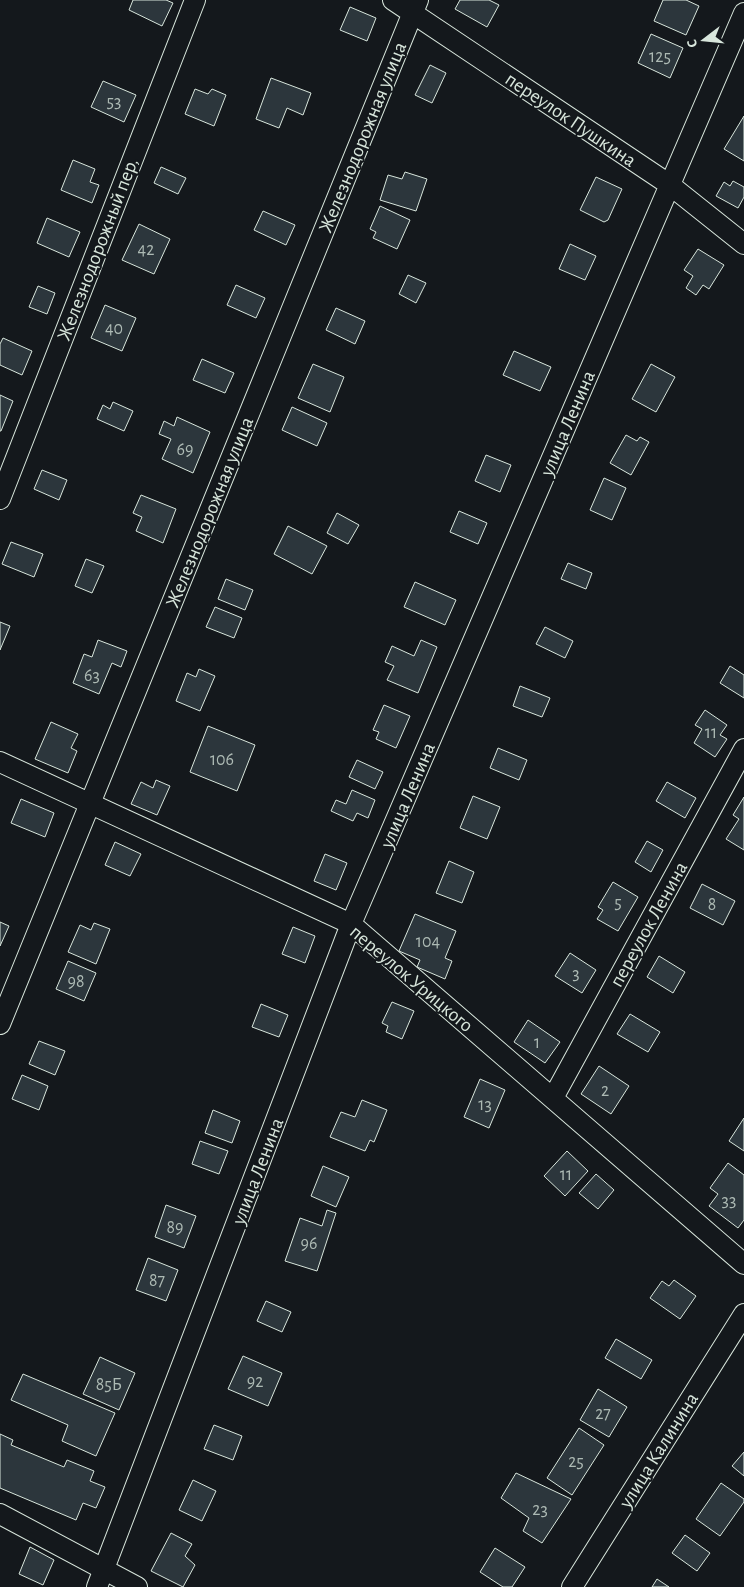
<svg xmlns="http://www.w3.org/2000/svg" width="744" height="1587" viewBox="0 0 744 1587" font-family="'Alegreya Sans',sans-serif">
<rect width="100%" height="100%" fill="#14181c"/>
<path fill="#2c363c" stroke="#d8e6dc" d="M133 0H166L173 3 162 26 129 10Z
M460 0H489L499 5 487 27 455 9Z
M663 0H686L699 6 686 35 654 21Z
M350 7 376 18 367 41 340 30Z
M651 34 683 48 670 78 638 63Z
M430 65 446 73 432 103 415 95Z
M271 78 311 93 303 115 287 108 279 128 256 119Z
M103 81 136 95 124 122 91 107Z
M195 89 208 94 212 89 226 95 214 126 185 114Z
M744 116V161L724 149Z
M73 160 95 169 90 182 99 185 92 203 61 190Z
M161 167 186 178 178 194 154 183Z
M405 172 427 179 416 211 380 200 388 175 402 179Z
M596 177 622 189 608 220 604 222 580 210Z
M733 181 744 187V197L738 208 716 196 724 182 730 186Z
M380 206 410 220 397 249 373 238 376 232 370 229Z
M263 211 295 225 286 245 254 230Z
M47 218 80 232 69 257 37 243Z
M139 224 170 239 154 274 122 260Z
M570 244 596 256 585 280 559 269Z
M698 249 724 265 709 289 703 285 696 295 686 288 693 276 684 270Z
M408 275 426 283 416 303 399 294Z
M236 285 265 298 256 318 227 305Z
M38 286 55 293 47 314 29 307Z
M105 305 136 318 122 351 91 338Z
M336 308 365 321 355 344 326 330Z
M3 338 32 351 22 375 0 365V344Z
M514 351 551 367 540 391 503 375Z
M202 359 234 373 225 393 193 380Z
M313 364 344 377 330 412 298 398Z
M651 364 675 377 656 412 632 399Z
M0 395 13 401 1 431H0Z
M113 402 133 411 124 431 97 419 103 405 110 409Z
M292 407 327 423 317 446 282 430Z
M177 417 210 432 193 473 162 459 171 439 159 434 164 421 174 426Z
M626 435 637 441 640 437 649 442 631 475 610 463Z
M486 455 511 465 500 492 475 481Z
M42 470 67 480 59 500 34 489Z
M604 478 626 488 612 520 590 510Z
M141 495 176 509 163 543 136 531 142 517 133 513Z
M459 511 487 523 478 544 450 532Z
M337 513 359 525 348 544 327 533Z
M288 526 327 546 312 574 274 554Z
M11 542 43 554 34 577 2 564Z
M86 559 104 566 92 593 75 586Z
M568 563 592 573 586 589 561 579Z
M226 579 253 590 245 610 218 599Z
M415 582 456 600 445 625 404 607Z
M215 607 242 618 234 638 206 627Z
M0 622 10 626 0 650Z
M545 627 573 641 565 658 536 644Z
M98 640 127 651 121 667 112 663 99 694 73 683 84 654 92 657Z
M421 640 437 647 418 693 387 680 394 666 385 662 392 646 414 656Z
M730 666 744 675V698L720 683Z
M199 669 215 676 200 711 176 701 187 673 196 677Z
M520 686 550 698 542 717 513 706Z
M384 705 410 716 396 748 376 739 379 732 373 730Z
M705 710 727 725 720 735 727 739 715 757 694 743 702 729 695 725Z
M51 722 78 734 71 748 77 751 68 773 35 759Z
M208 726 255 745 237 791 190 772Z
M498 748 527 760 519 780 490 768Z
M357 760 383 772 375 789 349 777Z
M156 780 170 786 157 815 131 804 141 782 153 788Z
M667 782 696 798 685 818 656 801Z
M352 790 375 800 368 818 357 813 353 821 331 811 336 800 346 804Z
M473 796 500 807 487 839 460 828Z
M744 797V850L726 839 739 819 733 815Z
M21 799 54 813 45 837 11 823Z
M647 841 663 850 651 872 635 862Z
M115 842 141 854 130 876 105 865Z
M325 854 347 863 336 890 314 881Z
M449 861 474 872 462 903 436 893Z
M613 882 638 897 618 931 597 919 603 910 598 907Z
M702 884 735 901 723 925 690 908Z
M415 914 456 931 445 958 452 961 445 979 417 967 420 960 399 951Z
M0 922 9 926 0 946Z
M94 923 110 929 96 964 68 952 80 925 91 930Z
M293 927 315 936 305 963 282 954Z
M570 953 596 970 582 993 555 976Z
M659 956 685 972 673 993 647 977Z
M68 961 96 973 84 1001 56 989Z
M392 1002 414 1011 402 1039 386 1032 388 1026 382 1023Z
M261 1004 288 1015 279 1037 252 1027Z
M630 1014 660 1032 648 1052 617 1034Z
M528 1020 560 1042 545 1063 514 1042Z
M39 1041 65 1051 55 1075 29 1064Z
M599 1066 629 1086 611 1114 581 1094Z
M22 1075 48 1086 39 1110 12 1099Z
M480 1079 505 1090 489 1128 464 1117Z
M362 1100 387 1110 374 1142 370 1140 365 1151 330 1137 341 1112 355 1117Z
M213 1110 240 1121 232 1143 205 1133Z
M744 1118V1151L729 1141Z
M200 1141 228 1151 219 1174 192 1164Z
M567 1151 588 1171 565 1196 544 1176Z
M728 1163 744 1175V1220L738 1228 709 1206 718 1194 710 1188Z
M323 1166 349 1177 336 1207 311 1196Z
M596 1174 614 1190 598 1209 579 1193Z
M166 1205 196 1216 184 1248 155 1237Z
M327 1210 336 1213 317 1271 285 1261 300 1218 322 1226Z
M148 1258 178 1270 166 1301 136 1290Z
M674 1280 696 1296 680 1319 650 1298 662 1281 669 1286Z
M266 1301 291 1312 282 1332 257 1321Z
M616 1339 652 1360 641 1379 605 1358Z
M243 1356 282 1373 268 1406 228 1389Z
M100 1357 135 1373 119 1410 83 1394Z
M23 1374 115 1413 96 1456 62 1441 68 1425 11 1400Z
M598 1389 627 1407 609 1437 580 1420Z
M214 1425 242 1436 233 1460 204 1449Z
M579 1428 604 1445 572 1495 547 1478Z
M0 1434 13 1440 11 1445 64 1467 67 1460 94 1471 90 1481 105 1487 96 1508 83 1503 76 1520 0 1488Z
M744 1452V1476L732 1466Z
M516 1473 571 1499 542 1543 523 1531 529 1518 501 1498Z
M193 1480 216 1491 202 1521 179 1510Z
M721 1483 744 1499V1502L720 1536 696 1519Z
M171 1533 192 1544 185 1556 195 1565 183 1587 151 1571Z
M685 1535 710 1553 697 1571 672 1553Z
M30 1547 54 1560 43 1585 19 1574Z
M495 1548 525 1567 512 1587H503L480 1572Z
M657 1579 669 1587H652Z"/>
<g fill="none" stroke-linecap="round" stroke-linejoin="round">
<g stroke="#d8e6dc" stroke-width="22">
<path id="street" d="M393 0 670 185 744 244
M0 499 195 0
M0 762 351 924 744 1264
M0 1024 418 0
M553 1098 744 749
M0 1514 137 1587
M97 1587 351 924 744 13
M572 1587 744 1314"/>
</g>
<use href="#street" stroke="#14181c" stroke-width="20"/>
</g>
<g text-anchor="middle" stroke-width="4" stroke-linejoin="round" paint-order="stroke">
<g font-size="18" fill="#adbab4">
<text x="660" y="62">125</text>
<text x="114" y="107">53</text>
<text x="146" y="255">42</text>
<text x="114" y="334">40</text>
<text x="185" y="455">69</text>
<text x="92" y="681">63</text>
<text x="711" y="738">11</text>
<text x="222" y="765">106</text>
<text x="618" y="908">5</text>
<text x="712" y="910">8</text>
<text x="428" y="947">104</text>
<text x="576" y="979">3</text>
<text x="76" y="987">98</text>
<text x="537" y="1048">1</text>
<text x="605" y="1096">2</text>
<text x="485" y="1110">13</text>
<text x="566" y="1180">11</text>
<text x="729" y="1206">33</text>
<text x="175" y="1233">89</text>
<text x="309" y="1249">96</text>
<text x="157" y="1286">87</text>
<text x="255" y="1387">92</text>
<text x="109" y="1390">85Б</text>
<text x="603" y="1419">27</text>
<text x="576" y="1467">25</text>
<text x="540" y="1515">23</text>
</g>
<g font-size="20" fill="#d8e6dc" stroke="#14181c">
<text transform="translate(571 119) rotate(34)" y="7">переулок Пушкина</text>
<text transform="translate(362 137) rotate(-68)" y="7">Железнодорожная улица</text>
<text transform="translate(97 249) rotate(-69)" y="7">Железнодорожный пер,</text>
<text transform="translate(567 423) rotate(-67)" y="7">улица Ленина</text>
<text transform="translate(209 512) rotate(-68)" y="7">Железнодорожная улица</text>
<text transform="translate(407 795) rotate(-67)" y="7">улица Ленина</text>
<text transform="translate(648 924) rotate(-61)" y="7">переулок Ленина</text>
<text transform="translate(412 978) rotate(40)" y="7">переулок Урицкого</text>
<text transform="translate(257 1171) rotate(-69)" y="7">улица Ленина</text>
<text transform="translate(658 1450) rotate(-58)" y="7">улица Калинина</text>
</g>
</g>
<g transform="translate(704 40) rotate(254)" stroke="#14181c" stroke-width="4" paint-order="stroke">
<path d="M0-4L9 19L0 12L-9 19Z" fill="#d8e6dc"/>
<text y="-8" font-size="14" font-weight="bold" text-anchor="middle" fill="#d8e6dc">С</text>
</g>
</svg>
